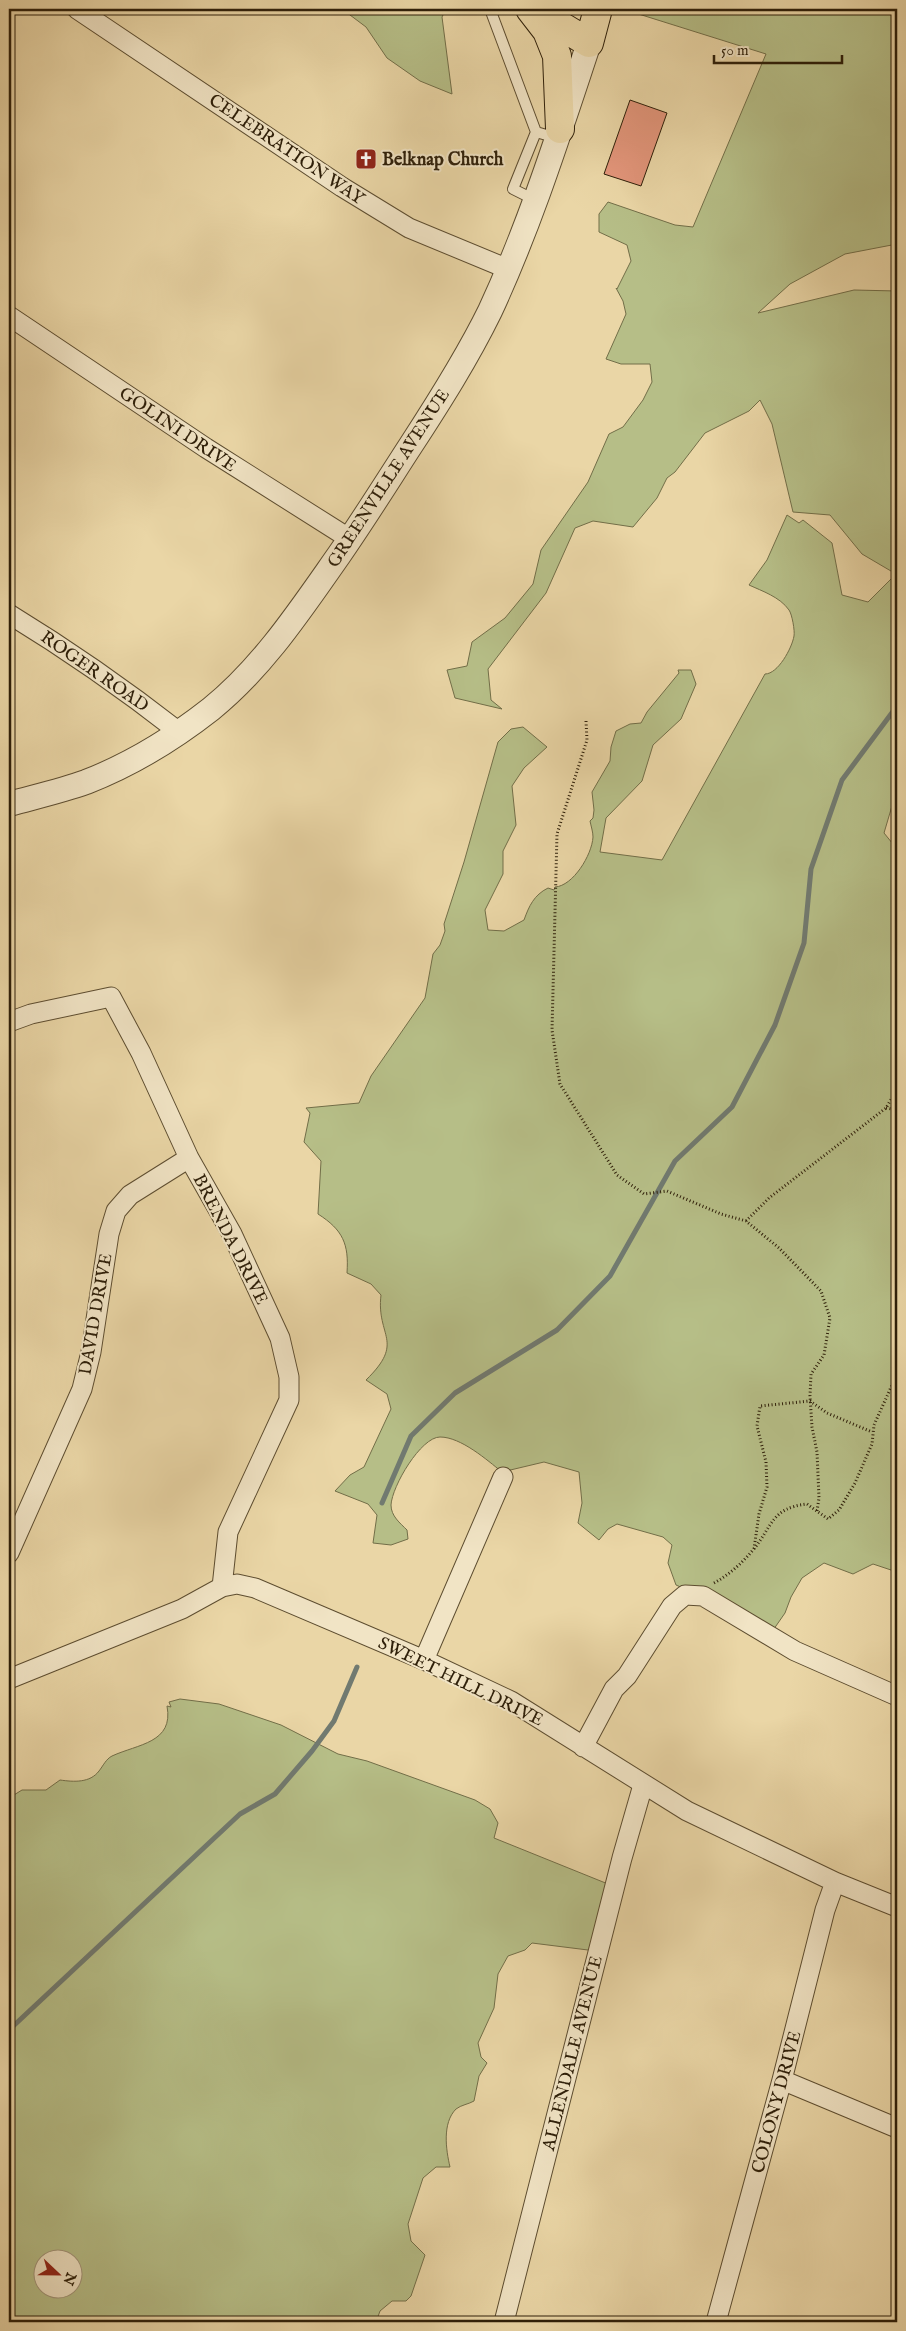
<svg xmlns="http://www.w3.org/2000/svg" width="906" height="2331" viewBox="0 0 906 2331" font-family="'IM FELL English',serif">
<rect width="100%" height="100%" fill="#ead6a6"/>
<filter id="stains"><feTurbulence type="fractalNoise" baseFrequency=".004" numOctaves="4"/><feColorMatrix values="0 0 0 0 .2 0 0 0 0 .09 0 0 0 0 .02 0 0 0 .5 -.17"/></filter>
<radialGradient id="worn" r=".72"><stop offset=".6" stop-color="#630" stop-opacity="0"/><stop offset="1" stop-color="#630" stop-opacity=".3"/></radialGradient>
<path fill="#b6be87" stroke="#726e48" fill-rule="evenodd" d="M342 9H446L442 17 452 94 420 81 387 58 366 27Z
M630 9H897V244L845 254 790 284 758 313 854 290 897 291V789L884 833 897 849V1572L873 1564 853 1574 824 1563 802 1578 791 1597 785 1613 769 1636 690 1591 676 1585 668 1563 672 1545 663 1537 617 1524 608 1529 599 1540 578 1523 582 1503 579 1472 544 1462 502 1472C487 1460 461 1437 440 1437 421 1437 392 1486 391 1505 391 1516 400 1523 407 1530L408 1539 391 1545 373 1543 377 1515 368 1504 335 1491 350 1475 364 1467 391 1409 387 1394 366 1380C406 1341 376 1337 381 1295L371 1284 347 1273C349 1244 343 1230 318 1214L321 1161 304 1142 310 1113 306 1108 359 1103 371 1076 425 998 433 954 440 945 445 931 444 924 464 862 498 742 511 729 523 727 547 747 524 768 512 786 516 825 503 851V874L485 910 488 930 504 931 524 920C529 906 534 895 548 888L554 890 555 887C573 886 592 855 593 837 593 832 591 826 590 821L593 818 594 810 592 792 610 761 611 747 616 731 630 724 641 723 647 712 679 673 678 670H691L696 684 681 719 653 745 642 781 606 818 600 852 662 860 765 674C778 674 792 648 794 636 795 631 792 614 789 610 780 597 762 591 749 585L767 560 787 515 799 523 803 520 832 543 842 595 868 602 896 574 862 554 830 515 793 512 772 424 760 400 749 411 705 433 675 472 667 478 657 498 633 527 593 521 575 528 546 593 488 669 491 700 502 709 455 698 447 670 467 666 472 642 505 618 533 584 541 550 588 482 609 434 623 427 643 400 652 382 650 364H621L606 359 626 314 623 301 616 288 617 289 631 261 627 245 599 232V214L608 202 675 225 693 227 766 54 629 11Z
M180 1699 219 1704 281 1725 338 1754 367 1761 475 1800 490 1809 498 1823 494 1838 608 1884 592 1947 588 1950 532 1943 525 1950 508 1956 498 1974 494 2008 478 2043 481 2057 487 2063 479 2076 474 2101C469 2104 461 2105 456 2109 442 2123 446 2150 450 2167H436L423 2178 408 2224 411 2241 425 2255 411 2296 406 2301H392L380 2311 376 2322H9V1798L22 1790H46L60 1780C74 1782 90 1783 99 1771 103 1766 106 1759 112 1756 138 1744 174 1743 167 1706L171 1707 169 1702ZM42 2258H72V2288H42Z"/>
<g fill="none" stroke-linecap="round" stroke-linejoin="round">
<path stroke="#717a70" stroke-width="5" d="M382 1503 411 1436 455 1393 557 1330 610 1276 675 1161 732 1107 775 1025 804 943 811 869 842 780 897 706
M9 2030 240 1814 275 1794 312 1751 334 1721 357 1667"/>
</g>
<path fill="#e2957a" stroke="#2e1f09" d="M630 100 667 113 641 186 604 174Z"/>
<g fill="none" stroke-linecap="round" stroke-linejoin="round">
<g stroke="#5d4d30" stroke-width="12">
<path id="service" d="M490 9 536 132 557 138
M535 200 513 189 536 132"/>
</g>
<g stroke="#5d4d30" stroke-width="21">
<path id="minor" d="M77 9 342 187 409 228 508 269
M9 316 206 448 350 539
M9 614C68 650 124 689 179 732
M9 1022 31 1014 111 997 141 1053 189 1158 232 1234 280 1338 289 1377V1400L228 1532 222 1587
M9 1553 82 1389 91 1352 109 1234 116 1211 130 1195 189 1158
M424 1660 503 1477
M9 1679 182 1609 222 1587 237 1584 255 1588 424 1660 511 1701 687 1811 835 1882 897 1907
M583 1747 614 1689 627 1676 672 1606 685 1595 703 1596 795 1651 897 1696
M782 2080 897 2128
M504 2322 622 1858 643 1785
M716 2322 782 2080 825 1910 835 1882"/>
</g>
<g stroke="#5d4d30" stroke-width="26">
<path id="tertiary" d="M9 804C34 797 61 791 86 782 130 765 174 738 211 709 263 667 301 609 339 555 364 519 387 482 411 445 439 402 467 358 490 311 530 225 559 133 589 43"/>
</g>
<g stroke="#2e1f09" stroke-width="30">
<path id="primary" d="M530 9 547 31 557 56 560 129
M538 9 548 18 589 43 598 9"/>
</g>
<path stroke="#2e1f09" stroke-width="3" stroke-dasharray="1 2.5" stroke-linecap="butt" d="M586 721 587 740 557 834 552 1030 560 1084 617 1175 644 1194 667 1191 721 1214 746 1221 779 1248 821 1291 830 1318 824 1355 811 1374 810 1396 812 1427 817 1452 819 1498 817 1511
M886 1108 897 1110
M746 1221 769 1198 886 1108 897 1089
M754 1549 759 1514 767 1487 766 1462 757 1426 760 1406 810 1401 827 1413 872 1432
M714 1583C729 1575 742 1563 753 1550 773 1526 771 1508 807 1504L828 1519 839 1510 855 1483 872 1444 874 1425 897 1374"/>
<use href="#service" stroke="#f1e4c5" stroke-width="10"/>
<use href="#minor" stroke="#f1e4c5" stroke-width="19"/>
<use href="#tertiary" stroke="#f1e4c5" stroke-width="24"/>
<use href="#primary" stroke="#ead6a6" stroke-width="28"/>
</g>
<defs>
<g id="church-square" transform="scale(1.125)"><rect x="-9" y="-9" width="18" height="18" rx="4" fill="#8f2418" stroke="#f1e4c5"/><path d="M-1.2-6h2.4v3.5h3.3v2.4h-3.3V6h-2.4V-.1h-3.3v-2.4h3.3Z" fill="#fff"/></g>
</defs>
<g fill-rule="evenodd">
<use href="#church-square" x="366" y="159"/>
</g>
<g text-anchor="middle" stroke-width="4" stroke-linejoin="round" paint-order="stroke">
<g font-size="18" fill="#2e1f09" stroke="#f1e4c5">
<text transform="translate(287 149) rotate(34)" y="6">CELEBRATION WAY</text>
<text transform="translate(178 429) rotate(34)" y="6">GOLINI DRIVE</text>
<text transform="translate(388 478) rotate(-57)" y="6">GREENVILLE AVENUE</text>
<text transform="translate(95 671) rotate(35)" y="6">ROGER ROAD</text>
<text transform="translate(231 1239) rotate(63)" y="6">BRENDA DRIVE</text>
<text transform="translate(95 1314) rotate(-80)" y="6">DAVID DRIVE</text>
<text transform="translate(461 1681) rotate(26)" y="6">SWEET HILL DRIVE</text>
<text transform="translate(572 2053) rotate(-76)" y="6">ALLENDALE AVENUE</text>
<text transform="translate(776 2102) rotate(-75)" y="6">COLONY DRIVE</text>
</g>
<g font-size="18" font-weight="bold" fill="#2e1f09" stroke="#f1e4c5" text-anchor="start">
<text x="382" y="165">Belknap Church</text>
</g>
</g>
<rect width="906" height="2331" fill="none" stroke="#ead6a6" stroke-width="30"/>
<rect x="10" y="10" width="886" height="2311" fill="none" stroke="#2e1f09" stroke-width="2.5"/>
<rect x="15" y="15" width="876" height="2301" fill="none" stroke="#2e1f09"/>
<g transform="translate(58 2274) rotate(112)"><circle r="24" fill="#f1e4c5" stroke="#a3957a"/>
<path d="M0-4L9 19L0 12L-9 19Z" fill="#8f2418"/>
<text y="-8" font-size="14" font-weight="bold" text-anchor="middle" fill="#2e1f09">N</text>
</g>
<path d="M714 55v8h128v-8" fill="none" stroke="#2e1f09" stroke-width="2.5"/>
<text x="721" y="55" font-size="15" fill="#2e1f09" stroke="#f1e4c5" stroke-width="4" paint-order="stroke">50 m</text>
<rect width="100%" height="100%" filter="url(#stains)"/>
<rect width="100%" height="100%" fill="url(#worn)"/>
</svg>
